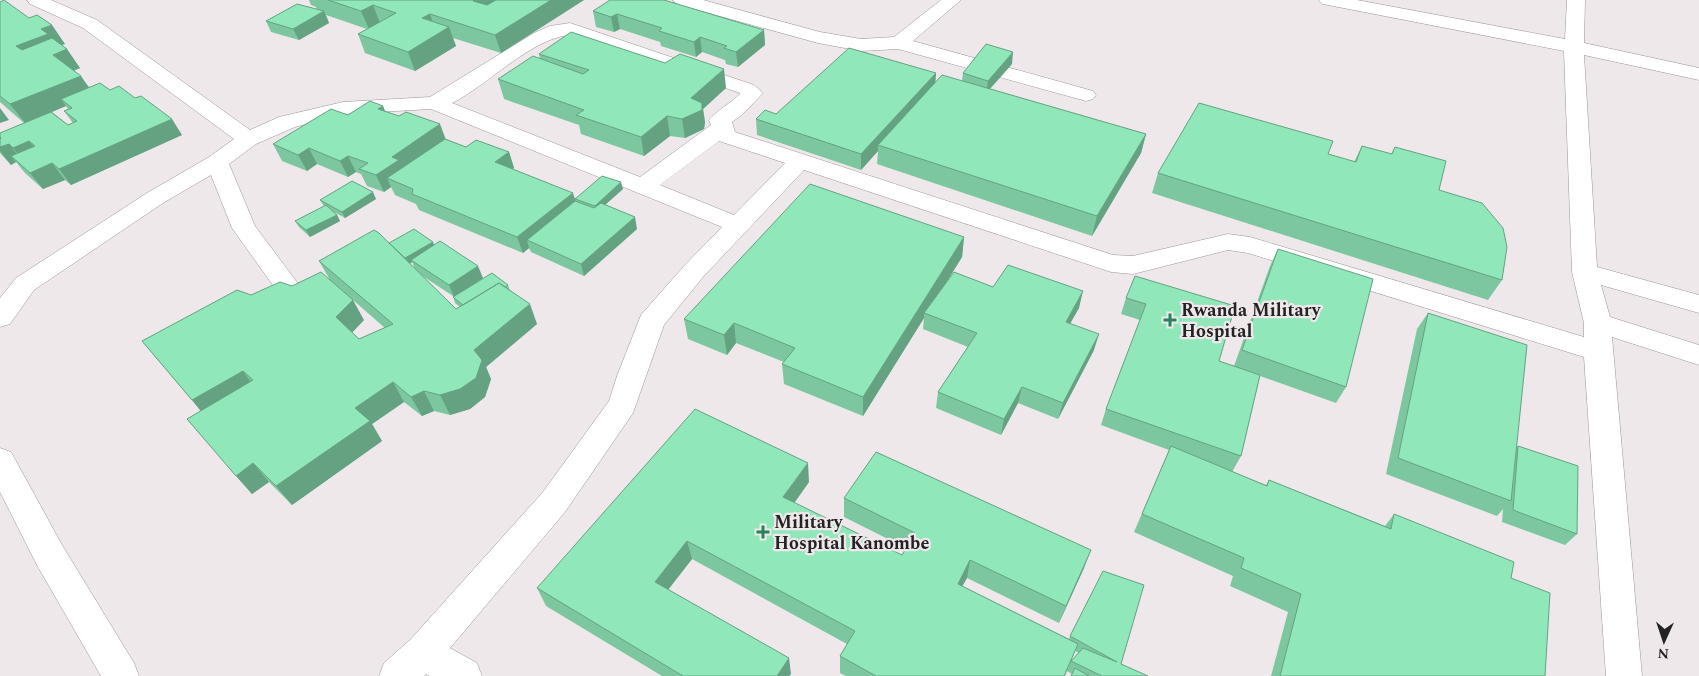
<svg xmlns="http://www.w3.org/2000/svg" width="1699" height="676" viewBox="0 0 1699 676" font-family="Spectral,serif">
<rect width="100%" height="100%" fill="#efe8ea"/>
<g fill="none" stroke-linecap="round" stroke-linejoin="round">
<g stroke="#9b9496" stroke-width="1">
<path id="minor" d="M27 0H51L97 20 250 130 279 117 343 102 430 97 534 33 550 26 570 23 754 85 763 93 743 114 732 122 735 132 1113 255 1133 256 1228 234 1250 237 1584 337V323L1572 272 1564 51 1328 5 1322 4 1319 0H1357L1565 39 1567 0H1585L1584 43 1699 68V80L1584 55 1597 267 1699 295V313L1601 285 1610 317 1699 345V365L1612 337 1642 676H1606L1584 357 1248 253 1228 250 1133 274 1111 272 804 170 703 277 664 325 633 413 565 512 450 648 477 663 482 676H430L426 674 424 676H379L384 663 410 640 543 492 609 401 617 376 641 315 685 265 722 227 431 109 343 114 295 127 256 144 229 164 255 226 299 285 295 291 286 294 277 291 232 228 211 175 163 203 34 290 10 324 0 327V298L16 278 147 193 209 157 234 139 83 28 30 4ZM569 35 740 93V94C732 102 715 112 709 120L711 125 640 177 452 103C487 86 530 39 569 35ZM719 141 785 163 734 215 660 185Z
M673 0H703L820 32 861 39 894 37 941 0H961L913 41 1093 91 1096 95 1093 99 1086 101 898 49 861 51 818 43 676 4Z
M0 448 11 452 62 545 134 663 139 676H101L38 567 0 492Z"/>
</g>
<use href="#minor" fill="#fff" fill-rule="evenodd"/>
</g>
<path fill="#7cc79f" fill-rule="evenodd" d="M309 0H584L501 53 453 38 456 46 415 71 365 53 358 34 367 29 326 15 329 23 299 40 271 32 266 21 317 10 316 7 311 5Z
M0 2 65 44 61 45 80 68 74 70 89 87 110 90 182 135 71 185 65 180 43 189 25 173 16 162 11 165 0 153V133L24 123 0 102ZM66 106 68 109 64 111 73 123 68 125 52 112Z
M593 11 764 30 765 45 738 67 726 64 725 60 702 52 696 57 661 46 660 42 620 29 614 32 596 27Z
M539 54 665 63 726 88 703 109 705 122 704 129 685 138 670 136 644 156 581 134 579 125 504 99 498 79 540 59Z
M1012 64 990 89 1146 134 1141 153 1092 236 877 164 878 151 861 170 757 135 756 119 776 114 936 73 935 83 962 81 963 73Z
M383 106 385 111 445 139 466 147 509 152 514 168 513 169 575 198 623 189 605 205 637 229 584 276 531 252 529 248 523 253 419 210 416 204 395 195 391 187 384 192 367 186 361 174 356 172 348 177 317 164 307 171 282 161 273 144 348 115Z
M1362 146 1391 154 1395 147 1439 190 1502 280 1488 300 1152 193 1158 173 1328 154 1354 162Z
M376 199 345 218 334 212 337 215 340 221 310 237 299 227 295 221 324 206 320 200Z
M964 237 962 257 943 287H993L1079 308 1070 323 1094 350 1058 419 1018 403 1001 435 936 408 938 392 968 347 923 329 924 318 863 416 784 384 782 364 784 362 736 343 727 355 688 339 684 319Z
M433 242 434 245 483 278 475 284 508 285 510 291 537 324 486 367 491 379 485 397 470 409 450 415 434 411 422 416 404 402 372 424 382 441 292 505 269 482 252 494 187 419 201 411 142 341 251 295 364 320 352 332 359 339 385 328 330 280 319 261 389 243ZM412 262 415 269 410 264ZM421 275 453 296 455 303 460 307 456 309Z
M1278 249 1346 387 1336 403 1260 376 1241 456 1232 472 1266 485 1269 480 1385 526 1394 514 1511 578 1545 676H1271L1288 612 1230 586 1233 576 1134 532 1169 450 1101 425 1106 409 1140 320 1121 314 1126 298 1135 276 1219 361 1234 366 1270 266Z
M1428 313 1517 447 1518 446 1577 534 1565 545 1502 522 1503 509 1497 516 1386 474 1417 329Z
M809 482 794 503 902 555 906 548 844 517V498L1084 568 1059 623 967 578 962 586 1069 639 1070 636 1121 664 1148 676H1071L1072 674 1067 671 1071 661 1079 653 1075 651 1065 676H846L840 673V656L847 644 692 559 668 590 791 674 789 676H662L546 606 537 588Z"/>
<path fill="#65a282" d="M474 0H510L478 19 473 1Z
M551 0H584L501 53 495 35Z
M373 5 380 23 369 29 361 11Z
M324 11 329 23 299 40 293 29Z
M430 14 436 32 422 18Z
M617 14 620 29 614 32 611 17Z
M52 25 65 44 56 47 67 49 80 68 66 74 30 64 16 46 41 29Z
M449 27 456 46 415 71 408 52Z
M764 30 765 45 738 67 736 52Z
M700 37 702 52 696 57 694 42Z
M1013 52 1012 64 986 93 988 81Z
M724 69 726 88 703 109 705 122 704 129 685 138 682 119 691 98Z
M936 73 935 88 878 145V151L861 170V154Z
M81 76 94 95 61 99 66 106 25 123 10 104Z
M383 106 389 122 378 109Z
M0 108 9 120 0 123Z
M667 116 670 136 644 156 641 137Z
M172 119 182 135 71 185 59 169Z
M440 124 446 140 387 178 391 187 384 192 376 175 392 157Z
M1146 134 1141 153 1092 236 1097 216Z
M29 141 42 157 26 164 13 148Z
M9 144 22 160 11 156 16 162 11 165 0 151V147Z
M309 148 317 164 307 171 298 155Z
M509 152 514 168 501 178 495 162Z
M348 156 356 172 348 177 340 161Z
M52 163 65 180 43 189 30 173Z
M621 182 623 189 597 212 595 206Z
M373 192 376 199 345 218 342 212Z
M573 193 578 209 527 240 529 248 523 253 517 237Z
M337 215 340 221 310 237 306 230Z
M635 217 637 229 584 276 581 264Z
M964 237 962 257 927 314 924 313V318L863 416V397Z
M433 242 435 248 411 260 412 262 408 265 405 258Z
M478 266 483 278 454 297 449 285Z
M1083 291 1079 308 1062 338 1066 322Z
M353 300 364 320 348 337 336 317Z
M530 304 537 324 486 367 491 379 485 397 470 409 450 415 440 395 474 350Z
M734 323 736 343 727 355 724 335Z
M1099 334 1094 350 1058 419 1063 403Z
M243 371 257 391 208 420 192 400Z
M393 382 404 402 372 424 382 441 292 505 276 486 355 408Z
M1022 387 1018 403 1001 435 1004 419Z
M424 391 434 411 422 416 411 397Z
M253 463 269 482 252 494 236 476Z
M808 463 809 482 785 516 783 497Z
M687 541 692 559 660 600 655 582Z
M1091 550 1084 568 1059 623 1066 606Z
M970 560 967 578 954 601 958 584Z
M789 658 791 674 789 676H777Z"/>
<path fill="#90e7b9" stroke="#65a282" d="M4 0 29 18 37 15 52 25 41 29 48 34 16 46 22 50 52 38 67 49 53 55 81 76 10 104 0 96V2Z
M328 0H474L473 1 487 5 496 0H551L495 35 430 14 422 18 449 27 408 52 358 34 396 13 373 5 361 11Z
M610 0H664L764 30 736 52 724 48 727 46 700 37 694 42 659 31 662 28 617 14 611 17 593 11Z
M297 4 324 11 293 29 266 21Z
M571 32 665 63 680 54 724 69 691 98 702 103V110L682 119 667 116 641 137 576 115 584 110 498 79 533 56 583 74 589 70 539 54Z
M986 44 1013 52 988 81 963 73Z
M849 48 936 73 861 154 756 119 765 110 776 114Z
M942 75 1146 134 1097 216 878 145Z
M100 83 110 90 119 86 135 98 141 96 172 119 59 169 52 163 30 173 11 156 35 146 29 141 13 148 9 144 0 147V139L1 138 0 137V133L51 112 68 125 77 121 64 111 72 108 61 99Z
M370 101 383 106 378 109 399 116 406 112 440 124 392 157 399 160 376 175 359 169 368 163 348 156 340 161 309 148 298 155 273 144 331 109 348 115Z
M1199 103 1333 141 1328 154 1356 162 1362 146 1392 154 1395 147 1446 161 1439 190 1482 203 1503 228 1507 247 1502 280 1158 173Z
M445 139 466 147 476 140 509 152 495 162 573 193 517 237 412 194 413 189 387 178Z
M602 176 621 182 595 206 575 199Z
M352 181 373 192 342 212 320 200Z
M810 184 964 237 863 397 782 364 795 348 734 323 724 335 684 319Z
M575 201 594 208 601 203 635 217 581 264 527 240Z
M326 205 337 215 306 230 295 221Z
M414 229 433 242 405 258 389 243Z
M374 230 379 233 456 309 499 283 530 304 474 350 482 360 476 378 460 389 440 395 424 391 411 397 393 382 355 408 370 421 276 486 253 463 236 476 187 419 253 380 243 371 192 400 142 341 237 290 251 295 280 282 292 286 321 272 353 300 336 317 359 339 393 324 319 261Z
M440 241 478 266 449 285 411 260Z
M1278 249 1373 279 1346 387 1242 350Z
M1008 265 1083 291 1066 322 1099 334 1063 403 1022 387 1004 419 938 392 977 333 924 313 954 272 993 287Z
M492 273 508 285 505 287 499 283 463 305 453 297Z
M1135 276 1235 306 1219 361 1260 375 1241 456 1106 409 1146 304 1126 298Z
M1428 313 1527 345 1511 501 1398 458Z
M695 409 808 463 783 497 902 555 915 533 844 498 876 452 1091 550 1066 606 970 560 958 584 1078 644 1064 676H876L840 656 855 631 687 541 655 582 789 658 777 676H683L537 588Z
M1171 446 1267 486 1269 480 1391 529 1394 514 1514 562 1511 578 1550 593 1545 676H1280L1301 594 1241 568 1244 558 1142 514Z
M1518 446 1578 466 1577 534 1513 510Z
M1103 571 1144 585 1121 664 1148 676H1102L1071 661 1083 648 1117 662 1070 636Z
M1075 668 1089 676H1071Z"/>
<g fill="#27835a" stroke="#efe8ea" stroke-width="2">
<path d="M1167.5 312.5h5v5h5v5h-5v5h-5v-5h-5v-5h5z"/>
<path d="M760.5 524.5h5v5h5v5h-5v5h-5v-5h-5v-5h5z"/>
</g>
<g text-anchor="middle" stroke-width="4.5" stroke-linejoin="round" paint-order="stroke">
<g font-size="18" font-weight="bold" fill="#252223" stroke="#efe8ea" text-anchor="start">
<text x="1181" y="316">Rwanda Military<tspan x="1181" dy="21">Hospital</tspan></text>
<text x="774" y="528">Military<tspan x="774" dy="21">Hospital Kanombe</tspan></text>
</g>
</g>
<g transform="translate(1664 641) rotate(183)" stroke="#efe8ea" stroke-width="4" paint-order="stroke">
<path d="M0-4L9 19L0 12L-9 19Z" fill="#252223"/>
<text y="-8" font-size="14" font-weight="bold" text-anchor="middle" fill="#252223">N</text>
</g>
</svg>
